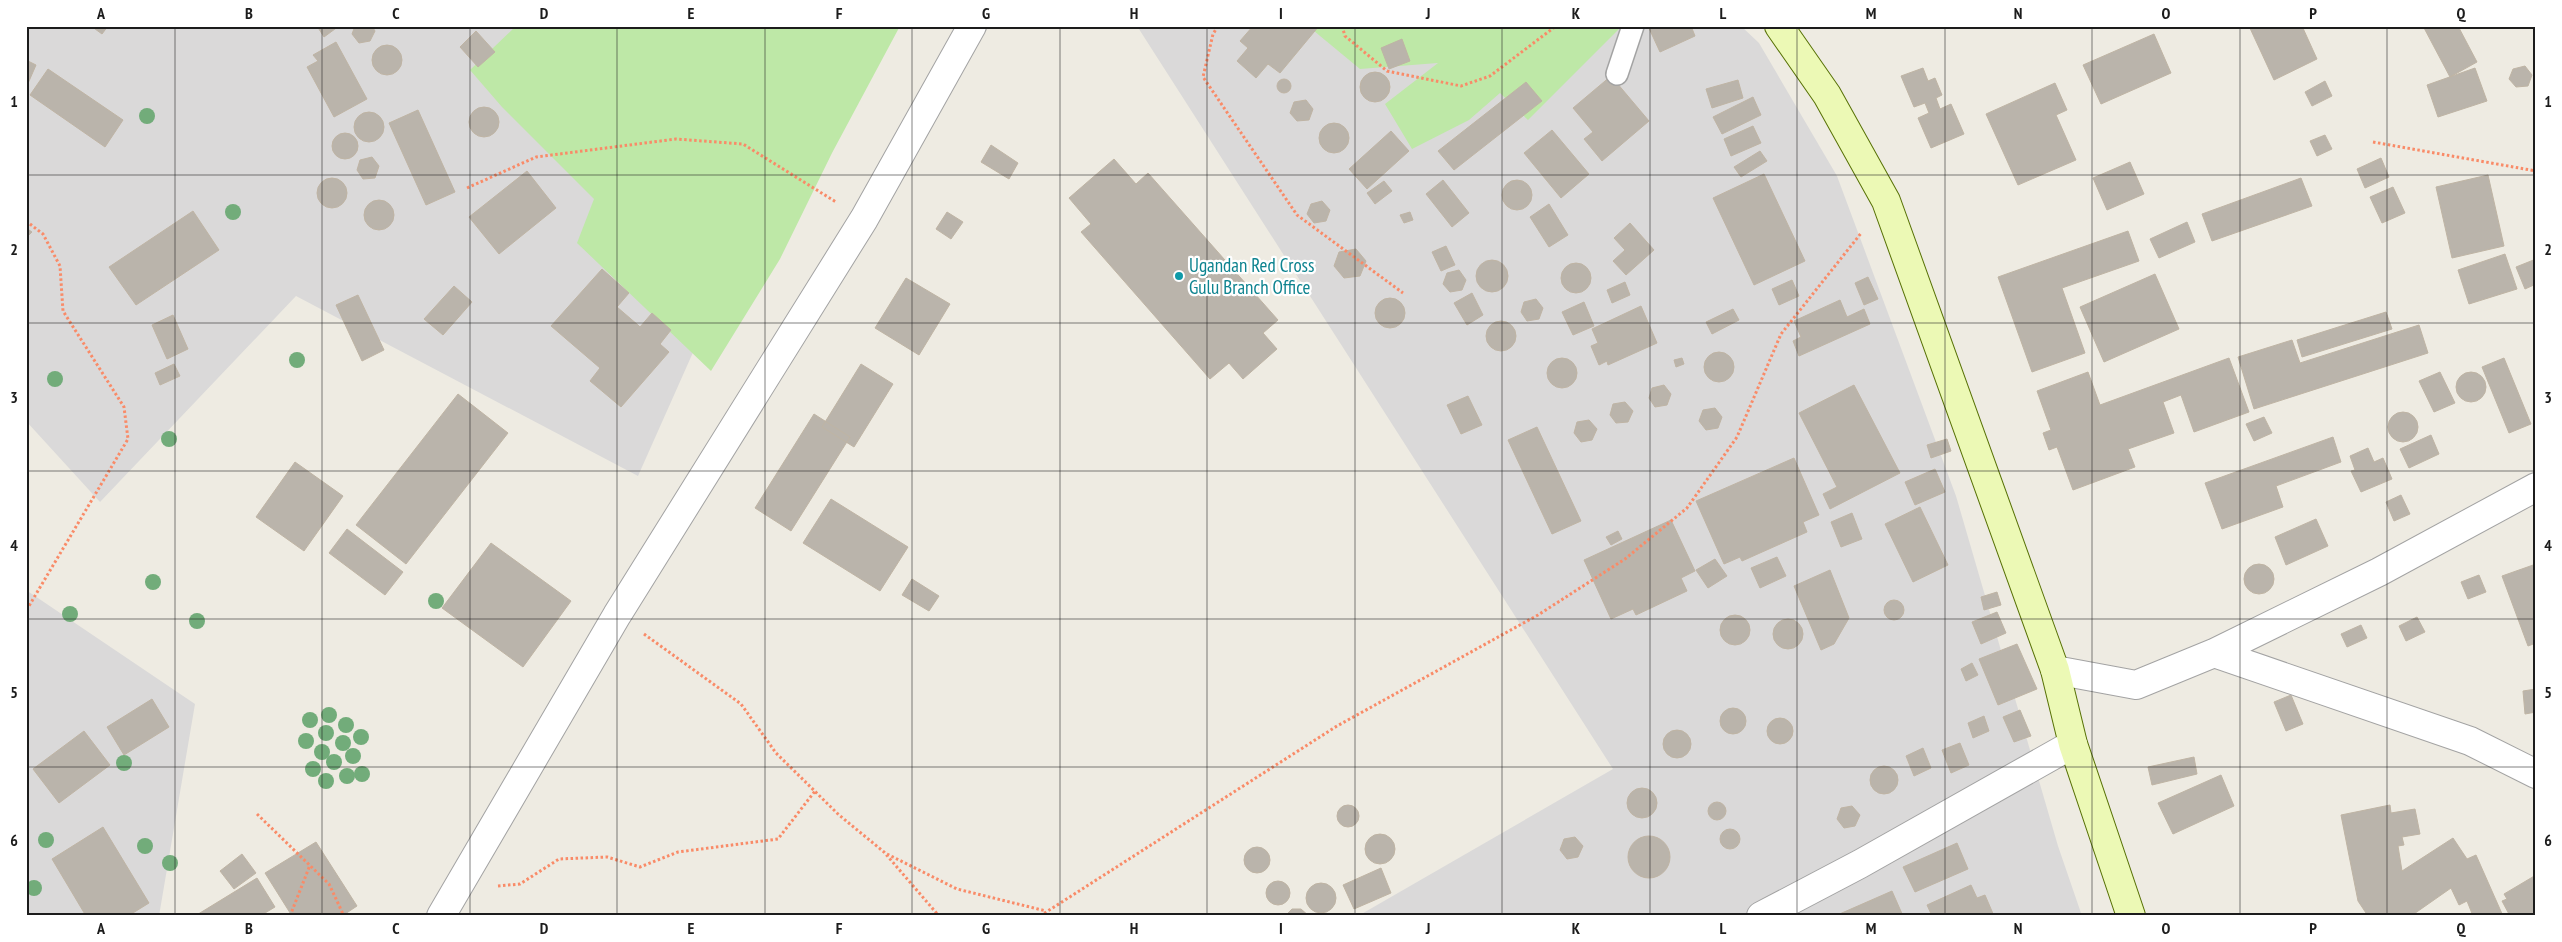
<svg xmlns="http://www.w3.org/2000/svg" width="2562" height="942" viewBox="0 0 2562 942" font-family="'PT Sans Narrow',sans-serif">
<rect width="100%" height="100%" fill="#eeebe2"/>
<path fill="#dad9d9" d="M26 26H560L719 294 638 476 296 296 100 502 26 421Z
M1137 26H1741L1759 43 1837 176 1956 496 2058 846 2082 916H1358L1613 769Z
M26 590 195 704 159 916H26Z"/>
<path fill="#bee8a7" d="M516 26H900L832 153 780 259 711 371 577 243 594 199 502 107 470 70Z
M1308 26H1622L1528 120 1500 93 1469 120 1412 149 1385 104 1438 63 1360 69Z"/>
<path fill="#bab4ab" stroke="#bfb4a4" d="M91 26H108L102 34Z
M317 26H339L324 37Z
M355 26H372L375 31 370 41 359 43 352 34Z
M1253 26H1319L1280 73 1268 64 1256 78 1237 61 1248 48 1240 41Z
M1648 26H1691L1695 36 1660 52Z
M2249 26H2302L2317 59 2274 80Z
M2423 26H2458L2477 62 2450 77Z
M476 31 495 52 478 67 460 47Z
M2154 34 2171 73 2101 104 2083 65Z
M1402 39 1410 61 1389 69 1381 48Z
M336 42 367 99 334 117 307 67 318 61 313 55Z
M372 60a15 15 0 1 1 30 0a15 15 0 1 1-30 0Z
M26 60 36 65 26 88Z
M2525 66 2532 75 2528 86 2516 87 2509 79 2513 69Z
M1923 68 1928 81 1935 78 1942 95 1936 98 1940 109 1951 104 1964 134 1931 148 1918 118 1929 113 1925 103 1914 107 1901 76Z
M2475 68 2487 101 2438 117 2427 85Z
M48 69 123 120 105 147 30 95Z
M1360 87a15 15 0 1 1 30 0a15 15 0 1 1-30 0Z
M1611 76 1649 121 1602 161 1584 139 1593 132 1573 108Z
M1277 86a7 7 0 1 1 14 0a7 7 0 1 1-14 0Z
M1738 80 1743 98 1712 108 1706 89Z
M2325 81 2332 96 2312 106 2305 92Z
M1526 82 1542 101 1454 170 1438 151Z
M2055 83 2067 110 2056 115 2076 160 2018 185 1986 114Z
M1753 97 1761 115 1722 134 1713 117Z
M1306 100 1313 109 1309 120 1297 121 1290 113 1294 102Z
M469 122a15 15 0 1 1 30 0a15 15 0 1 1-30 0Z
M418 110 455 192 426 205 389 123Z
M354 127a15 15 0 1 1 30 0a15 15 0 1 1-30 0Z
M1319 138a15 15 0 1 1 30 0a15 15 0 1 1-30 0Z
M1753 126 1761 143 1731 156 1724 139Z
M1552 130 1589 174 1561 198 1524 153Z
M1391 131 1409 151 1367 189 1349 169Z
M332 146a13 13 0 1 1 26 0a13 13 0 1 1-26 0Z
M2325 135 2332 149 2317 156 2310 141Z
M991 145 1018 163 1009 179 981 162Z
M1760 151 1767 161 1741 177 1734 167Z
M372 157 379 166 375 178 363 179 357 170 360 160Z
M2381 158 2389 177 2365 188 2357 169Z
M1114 159 1136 184 1148 173 1278 320 1263 333 1277 349 1243 379 1229 363 1210 379 1081 232 1091 224 1069 198Z
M2130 162 2144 194 2107 210 2093 178Z
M527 171 556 208 499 254 469 217Z
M1764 174 1805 261 1754 285 1713 198Z
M2488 175 2504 246 2452 258 2436 187Z
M2301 178 2312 206 2212 241 2202 214Z
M317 193a15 15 0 1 1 30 0a15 15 0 1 1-30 0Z
M1443 180 1469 213 1452 227 1426 194Z
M1502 195a15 15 0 1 1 30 0a15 15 0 1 1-30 0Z
M1384 181 1392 191 1375 204 1367 193Z
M2393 187 2405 213 2382 223 2370 197Z
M364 215a15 15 0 1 1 30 0a15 15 0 1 1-30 0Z
M1322 201 1330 210 1326 221 1314 223 1307 214 1311 204Z
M1549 204 1568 235 1549 247 1530 217Z
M193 211 219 250 136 305 109 267Z
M947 212 963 222 951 239 936 229Z
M1410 212 1413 220 1404 223 1400 215Z
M2187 222 2195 242 2159 258 2150 239Z
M1630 223 1654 250 1626 275 1613 261 1625 250 1614 238Z
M26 228 32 232 26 238Z
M2128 231 2139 261 2062 288 2085 353 2032 372 1998 277Z
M1446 246 1455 265 1441 271 1432 252Z
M1356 249 1366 261 1360 276 1344 278 1334 266 1339 252Z
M2505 254 2517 289 2469 304 2458 270Z
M2536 259V284L2525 289 2516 267Z
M1476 276a16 16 0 1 1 32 0a16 16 0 1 1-32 0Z
M1561 278a15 15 0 1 1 30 0a15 15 0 1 1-30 0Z
M602 269 629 293 617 307 638 325 640 327 652 313 671 330 660 344 669 352 621 407 590 381 600 368 551 326Z
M1459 270 1466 280 1462 290 1450 292 1443 284 1447 273Z
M2155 274 2179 329 2104 362 2080 307Z
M1868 277 1878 299 1864 305 1855 283Z
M906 278 950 304 919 355 875 328Z
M1792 280 1799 296 1779 305 1772 289Z
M1625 282 1630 295 1612 303 1607 290Z
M454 286 472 302 443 335 424 319Z
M1472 293 1483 315 1467 325 1454 303Z
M358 295 384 350 362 361 336 305Z
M1375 313a15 15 0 1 1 30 0a15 15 0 1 1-30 0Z
M1536 299 1543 308 1539 319 1527 321 1521 312 1524 302Z
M1840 300 1847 317 1864 309 1870 324 1799 356 1793 341 1801 337 1794 321Z
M1584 302 1594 326 1573 335 1562 312Z
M1641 306 1657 343 1608 365 1607 361 1599 365 1591 346 1598 343 1592 329Z
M1733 309 1739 320 1712 334 1706 322Z
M2386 312 2392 329 2302 357 2297 340Z
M173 315 188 349 167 359 152 325Z
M1486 336a15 15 0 1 1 30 0a15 15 0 1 1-30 0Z
M2419 325 2428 353 2254 409 2238 357 2292 340 2300 363Z
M1704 367a15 15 0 1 1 30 0a15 15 0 1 1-30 0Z
M1682 358 1684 364 1676 367 1674 360Z
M2229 358 2249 412 2194 432 2181 395 2163 402 2174 433 2128 449 2135 467 2073 490 2057 447 2049 450 2043 433 2051 430 2037 391 2088 372 2100 405Z
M2504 358 2531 424 2509 433 2482 367Z
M1547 373a15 15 0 1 1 30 0a15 15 0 1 1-30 0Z
M174 364 180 376 160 385 155 373Z
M861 364 893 384 854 447 822 427Z
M2440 372 2455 403 2434 412 2419 381Z
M2456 387a15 15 0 1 1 30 0a15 15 0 1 1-30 0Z
M1664 385 1671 394 1667 405 1655 407 1649 398 1652 388Z
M1854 385 1900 473 1830 509 1823 494 1837 487 1799 413Z
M458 394 508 433 406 564 356 525Z
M1468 396 1482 425 1461 434 1447 405Z
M1625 402 1633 411 1628 422 1616 423 1610 415 1613 404Z
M1715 408 1722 417 1718 428 1706 430 1699 421 1703 410Z
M2388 427a15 15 0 1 1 30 0a15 15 0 1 1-30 0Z
M814 414 850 437 791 531 755 508Z
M2264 417 2272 433 2254 441 2246 424Z
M1589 420 1597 429 1592 440 1581 442 1574 433 1577 422Z
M1537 427 1581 521 1552 534 1508 440Z
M2431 435 2439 454 2409 468 2400 449Z
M2333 437 2341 462 2276 486 2283 507 2222 529 2205 483Z
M1947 439 1951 451 1931 458 1927 445Z
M2368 448 2374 462 2383 458 2392 479 2361 492 2351 471 2355 470 2350 456Z
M1794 458 1819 515 1803 522 1807 532 1742 561 1740 557 1724 564 1696 501Z
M295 462 343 496 304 551 256 517Z
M1935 469 1945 492 1915 505 1905 482Z
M2401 495 2410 514 2394 521 2386 502Z
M831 499 908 547 880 591 803 543Z
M1920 507 1948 565 1913 582 1885 524Z
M1852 513 1862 539 1841 547 1831 522Z
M2316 519 2328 546 2286 565 2275 537Z
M1671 520 1695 571 1681 578 1687 591 1636 615 1633 609 1611 619 1584 560Z
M347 529 403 572 385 595 329 553Z
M1618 531 1622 539 1611 545 1606 537Z
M491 543 571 601 523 667 442 608Z
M1777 557 1786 576 1760 588 1751 568Z
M1715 559 1727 576 1708 588 1696 570Z
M2536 564V643L2528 646 2502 576Z
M2244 579a15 15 0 1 1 30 0a15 15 0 1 1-30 0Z
M1830 570 1849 618 1834 644 1821 650 1794 586Z
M2479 575 2486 592 2468 599 2461 582Z
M912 579 939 596 929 611 902 595Z
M1997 592 2001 605 1984 610 1981 597Z
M1884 610a10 10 0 1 1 20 0a10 10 0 1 1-20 0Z
M1997 612 2006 633 1981 644 1972 622Z
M1720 630a15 15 0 1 1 30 0a15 15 0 1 1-30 0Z
M2417 617 2425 632 2406 641 2399 626Z
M1773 634a15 15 0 1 1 30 0a15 15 0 1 1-30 0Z
M2361 625 2367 638 2347 647 2341 634Z
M2017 644 2037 689 1998 705 1979 659Z
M1972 663 1978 675 1966 681 1961 669Z
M2536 689V712L2525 714 2523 691Z
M2291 695 2303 724 2286 731 2274 702Z
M152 699 169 727 124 755 107 727Z
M1720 721a13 13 0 1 1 26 0a13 13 0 1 1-26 0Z
M2020 710 2031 736 2014 742 2003 717Z
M1984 716 1989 731 1973 738 1968 723Z
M1767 731a13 13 0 1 1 26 0a13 13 0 1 1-26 0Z
M1663 744a14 14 0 1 1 28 0a14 14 0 1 1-28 0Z
M84 731 110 765 59 803 33 769Z
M1960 743 1969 765 1951 773 1942 750Z
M1923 748 1931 768 1914 776 1906 756Z
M2194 757 2197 774 2152 785 2148 767Z
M1870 780a14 14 0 1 1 28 0a14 14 0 1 1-28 0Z
M2221 775 2234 806 2173 834 2158 803Z
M1627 803a15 15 0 1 1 30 0a15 15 0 1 1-30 0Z
M1708 811a9 9 0 1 1 18 0a9 9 0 1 1-18 0Z
M2390 805 2391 813 2415 809 2420 834 2402 837 2404 845 2398 846 2402 871 2453 838 2467 859 2476 855 2503 916H2473L2467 901 2459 905 2451 888 2411 916H2368L2358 901 2341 815Z
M1337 816a11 11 0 1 1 22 0a11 11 0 1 1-22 0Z
M1852 806 1860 815 1855 826 1844 828 1837 819 1841 808Z
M103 827 149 903 128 916H86L52 859Z
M1720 839a10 10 0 1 1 20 0a10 10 0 1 1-20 0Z
M1365 849a15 15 0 1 1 30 0a15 15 0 1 1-30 0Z
M1628 857a21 21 0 1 1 42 0a21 21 0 1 1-42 0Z
M1575 837 1583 846 1578 857 1567 859 1560 850 1564 839Z
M316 842 357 906 342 916H292L265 873Z
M1957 843 1968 869 1915 892 1903 867Z
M1244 860a13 13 0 1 1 26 0a13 13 0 1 1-26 0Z
M242 854 256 873 234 889 220 871Z
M1381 868 1391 893 1354 909 1343 885Z
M2536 875V916H2510L2502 901 2507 899 2504 894Z
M257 878 275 907 260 916H195Z
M1266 893a12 12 0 1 1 24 0a12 12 0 1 1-24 0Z
M1306 898a15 15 0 1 1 30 0a15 15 0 1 1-30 0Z
M1971 885 1977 898 1985 895 1994 916H1932L1927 905Z
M1892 891 1903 916H1835Z
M1292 909H1301L1309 916H1285Z"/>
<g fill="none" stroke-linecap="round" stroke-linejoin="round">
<g stroke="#a3a3a3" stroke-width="24">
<path id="lane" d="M1617 74 1633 26"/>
</g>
<g stroke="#a3a3a3" stroke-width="30">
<path id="street" d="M2214 653 2470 741 2536 774
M2055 670 2136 685 2214 653 2379 572 2536 487
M441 916 617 615 864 219 972 26
M1761 916 1860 864 2073 744"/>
</g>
<g stroke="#577105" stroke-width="30">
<path id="secondary" d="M1779 26 1827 95 1886 201 2055 670 2073 744 2131 916"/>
</g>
<path stroke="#f98b68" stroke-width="3" stroke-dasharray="2.5 2.5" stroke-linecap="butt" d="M1218 26 1213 34 1203 77 1297 215 1403 293
M1342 26 1345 36 1387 71 1461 86 1490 76 1556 26
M2373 142 2536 171
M467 188 536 157 676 139 743 144 836 202
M26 221 43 234 60 266 63 311 124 407 128 439 26 611
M644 634 741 704 776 753 839 815 884 852 939 916
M257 814 329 884 344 916
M887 854 957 889 1046 911
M498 886 520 884 559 859 607 857 640 867 678 852 778 839 815 791
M290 916 310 865
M1040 916 1337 726 1538 615 1625 559 1687 508 1737 437 1781 334 1862 232"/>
<use href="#lane" stroke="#fff" stroke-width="21"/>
<use href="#street" stroke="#fff" stroke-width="28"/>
<use href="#secondary" stroke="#ecf9b5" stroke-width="28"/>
</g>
<g fill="#72ac7a">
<circle cx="147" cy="116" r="8"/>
<circle cx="233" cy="212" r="8"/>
<circle cx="297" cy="360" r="8"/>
<circle cx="55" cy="379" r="8"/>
<circle cx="169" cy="439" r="8"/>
<circle cx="153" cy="582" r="8"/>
<circle cx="436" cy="601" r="8"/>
<circle cx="70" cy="614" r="8"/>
<circle cx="197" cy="621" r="8"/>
<circle cx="329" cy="715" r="8"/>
<circle cx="310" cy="720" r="8"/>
<circle cx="346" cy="725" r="8"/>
<circle cx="326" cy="733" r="8"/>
<circle cx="361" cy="737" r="8"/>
<circle cx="306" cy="741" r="8"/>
<circle cx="343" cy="743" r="8"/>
<circle cx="322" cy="752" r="8"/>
<circle cx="353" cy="756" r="8"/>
<circle cx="334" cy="762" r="8"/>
<circle cx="124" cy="763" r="8"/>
<circle cx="313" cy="769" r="8"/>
<circle cx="362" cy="774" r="8"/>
<circle cx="347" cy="776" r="8"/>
<circle cx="326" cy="781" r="8"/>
<circle cx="46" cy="840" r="8"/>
<circle cx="145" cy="846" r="8"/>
<circle cx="170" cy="863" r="8"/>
<circle cx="34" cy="888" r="8"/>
</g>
<path fill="none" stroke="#1c1c1c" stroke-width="1" stroke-opacity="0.55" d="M175 26V916M322 26V916M470 26V916M617 26V916M765 26V916M912 26V916M1060 26V916M1207 26V916M1355 26V916M1502 26V916M1650 26V916M1797 26V916M1945 26V916M2092 26V916M2240 26V916M2387 26V916M26 175H2536M26 323H2536M26 471H2536M26 619H2536M26 767H2536"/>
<circle fill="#0f9aa8" stroke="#fff" stroke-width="2" cx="1179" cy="276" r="5"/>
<g text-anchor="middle" stroke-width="4.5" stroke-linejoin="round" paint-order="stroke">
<g font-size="19" fill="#0d838f" stroke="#fff" text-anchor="start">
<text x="1189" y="272">Ugandan Red Cross<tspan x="1189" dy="22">Gulu Branch Office</tspan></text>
</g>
</g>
<rect width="2562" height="942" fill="none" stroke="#ffffff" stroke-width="55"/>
<rect x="28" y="28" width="2506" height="886" fill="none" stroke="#1c1c1c" stroke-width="2"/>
<g font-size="16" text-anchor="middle" font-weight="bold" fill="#1c1c1c">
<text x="101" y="19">A</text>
<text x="249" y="19">B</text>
<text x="396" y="19">C</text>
<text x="544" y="19">D</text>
<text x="691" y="19">E</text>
<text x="839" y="19">F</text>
<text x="986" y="19">G</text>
<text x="1134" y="19">H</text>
<text x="1281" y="19">I</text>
<text x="1428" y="19">J</text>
<text x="1576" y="19">K</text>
<text x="1723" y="19">L</text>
<text x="1871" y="19">M</text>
<text x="2018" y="19">N</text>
<text x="2166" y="19">O</text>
<text x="2313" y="19">P</text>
<text x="2461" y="19">Q</text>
<text x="14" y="107">1</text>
<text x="2548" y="107">1</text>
<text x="14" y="255">2</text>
<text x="2548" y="255">2</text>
<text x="14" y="403">3</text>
<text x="2548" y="403">3</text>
<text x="14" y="551">4</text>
<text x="2548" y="551">4</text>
<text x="14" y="698">5</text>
<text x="2548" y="698">5</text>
<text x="14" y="846">6</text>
<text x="2548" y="846">6</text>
<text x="101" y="934">A</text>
<text x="249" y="934">B</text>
<text x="396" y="934">C</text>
<text x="544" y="934">D</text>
<text x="691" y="934">E</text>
<text x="839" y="934">F</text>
<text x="986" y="934">G</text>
<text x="1134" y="934">H</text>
<text x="1281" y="934">I</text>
<text x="1428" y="934">J</text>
<text x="1576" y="934">K</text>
<text x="1723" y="934">L</text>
<text x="1871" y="934">M</text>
<text x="2018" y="934">N</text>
<text x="2166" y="934">O</text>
<text x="2313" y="934">P</text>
<text x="2461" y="934">Q</text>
</g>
</svg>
